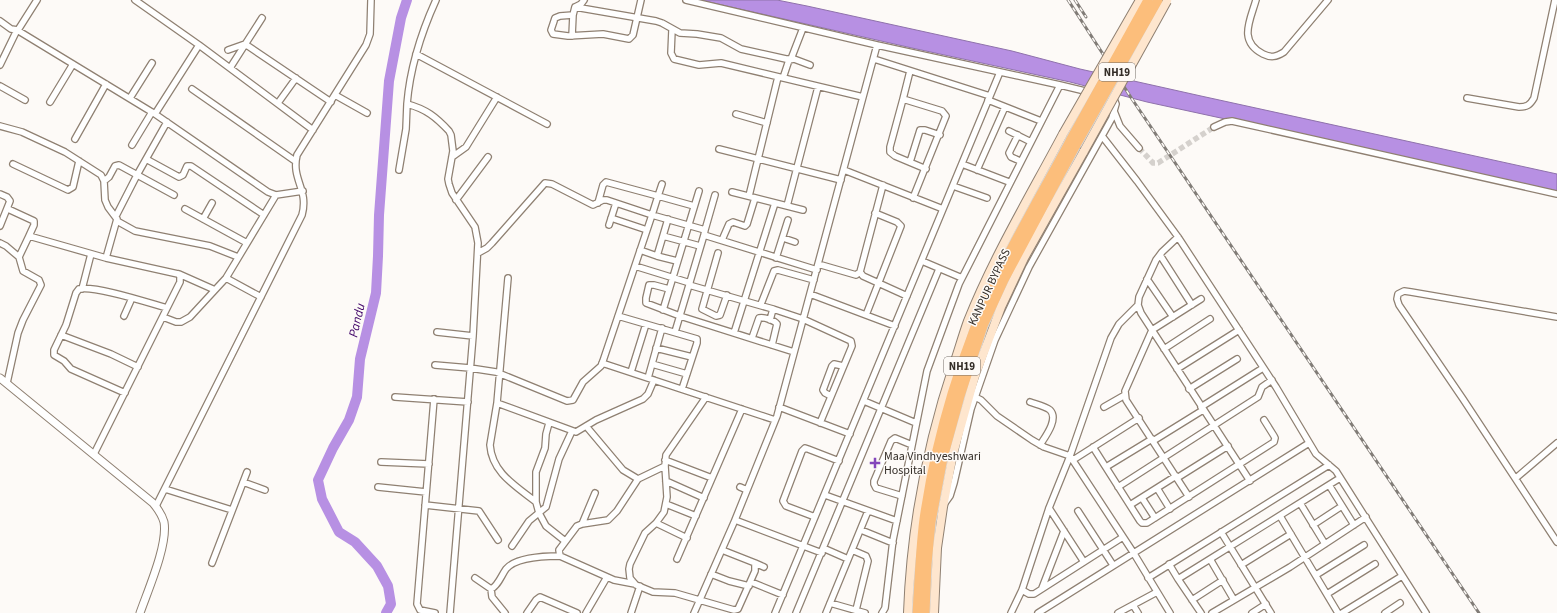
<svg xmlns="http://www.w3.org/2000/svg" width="1557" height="613" viewBox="0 0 1557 613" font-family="'Source Sans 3',sans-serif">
<rect width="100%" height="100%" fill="#fdfaf7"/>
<path fill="#b790e3" stroke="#8f72ab" d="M700 0H777L807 6 1012 51 1080 69 1201 96 1557 174V191L1147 102 1070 82 912 48Z"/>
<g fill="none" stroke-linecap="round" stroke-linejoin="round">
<path stroke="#b790e3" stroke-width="10" d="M386 613 391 604 388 586 377 566 355 542 339 532 322 499 318 480 333 448 349 420 357 397 360 359 376 293 378 256 379 215 389 81 401 18 407 0"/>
<path stroke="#d5d1cd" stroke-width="5.5" stroke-dasharray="5.5 3" stroke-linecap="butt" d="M1139 148 1153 163H1158L1214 127"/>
<g stroke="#8f8072" stroke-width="8">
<path id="minor" d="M135 0 199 45 313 130
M436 0C421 33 410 68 407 104 426 109 436 117 449 131L451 135 453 151 448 179 449 184 452 193 475 227 478 243 473 336 450 613
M584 0 581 4 575 7 573 15 560 16 555 18 551 30 553 34 568 36 603 34 629 39 633 35 641 0
M686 0 877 45 1060 85 1089 92
M1256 0C1250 21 1238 41 1263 54 1271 58 1276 57 1284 52L1328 0
M575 7 656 21 662 23 680 33 697 34 721 38 741 49 786 59H791L803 28
M0 21 11 29 18 30 37 0
M672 30 671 53 674 59 699 65 721 63 863 97
M572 36 573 15
M228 50 245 44 331 102
M416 54 547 124
M874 59 990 96
M0 65 17 30 155 114 268 192 276 195 303 191
M230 68 262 18
M910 71 903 99 942 111 946 116 913 198
M783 78 789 60 794 59 810 65
M0 86 25 100
M192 89 295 161
M335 95 367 113
M130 98 152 63
M1467 98 1519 107C1527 107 1530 105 1534 98L1555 0
M903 99 890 147V152L895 156 926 169
M988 100 1041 121
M50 102 73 64
M278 103 296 78
M1114 111 1120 126 1139 148
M155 114 199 45
M736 114 767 123
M0 126 22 132 65 152 101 175 104 181 105 200 108 207 117 219 106 258
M1214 127 1225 122 1232 121 1557 194
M1009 131 1031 142
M1018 135 1009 153 1011 157 1020 161
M1102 136 1137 181 1178 237 1276 387 1316 454 1336 471 1426 613
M75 139 106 84
M132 145 152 112
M719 149 841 180
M452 157 466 147 497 97
M146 159 179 177 183 175 187 166H191L264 215
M910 162 920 130H925L940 135
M13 164 68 190 73 187 79 161
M962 164 1009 182
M399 170 406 129 407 104
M844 170 943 209
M977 170 1005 107
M104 181 109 177 115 166 119 165 174 195
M662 184 658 196 694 206
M883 185 860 272 863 276 907 296
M953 186 987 198
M732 192 803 210
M0 194 7 197 10 201 0 226
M749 196 778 77
M456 200 488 157
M598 203 603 185 606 182 658 196 652 215 705 230 704 235 817 270
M787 206 818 87
M8 209 34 221V225L29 236
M185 209 247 243
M116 216 137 175 167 122
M611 218 647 230
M203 219 212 203
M668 219 657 256 677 261
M117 221 135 231 210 246 238 257
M609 225 616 203
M705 230 715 195
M663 236 700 246
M1178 237 1162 252 1156 260 1139 297 1138 305 1141 313 1250 481
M783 238 795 242
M722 240 729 224 733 222 745 226 747 224 755 198
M0 243 6 246 19 257 29 236 106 258 178 274 180 276V282L94 454
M640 250 657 256
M718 253 702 309 716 316 720 315 727 295
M1160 255 1192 305
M776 258 788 220
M922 261 962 278
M818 264 856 275 860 272
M635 266 690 283
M179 274 215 290
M226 278 261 297
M508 278 497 403 576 432 596 420 643 399 648 394 654 380
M1147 279 1173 317
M689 285 762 306
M82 289 91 254
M669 289 654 285H649L646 298V303L680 316 794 352
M810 294 895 326
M773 309 803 319 851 341 852 346 820 423
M663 310 699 191
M866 315 901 226 897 222 875 213
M124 316 132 298
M618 316 697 339V343L682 389
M163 317 176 322H181L190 317 226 278 276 195
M1557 317 1411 292 1404 291 1398 294 1397 299 1399 305 1463 399 1557 542
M770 320 773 309 762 306 761 304 774 271 778 270 814 280
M437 332 473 336
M675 332 704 235
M734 333 775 203
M61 335 111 354 138 367
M752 338 759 318C764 317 774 320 777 324L772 345
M656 348 692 357
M1164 349 1210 319
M602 363 775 420
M652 364 687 374
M435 365 470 368 496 372 567 401 573 400 583 382 601 366 603 361 652 215 607 200H603L593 205 552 184 545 183 492 243 487 248 478 253
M1177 369 1239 330
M631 372 646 324
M648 378 662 328
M7 383 18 333 23 320 41 285 39 280 23 271 19 257
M1189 389 1237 359
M125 393 71 369 64 361 54 355V350L66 325 76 293 79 289C95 285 149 303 167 308
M831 396 825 393 823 390 832 366 834 364 843 366
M395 397 468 402
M706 397 666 455 665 466 667 497 664 512 656 523 645 533 630 564 629 569 630 578 636 585 653 592 675 593 734 610 738 609 755 571V563L722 550
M975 397 981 400 997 416 1032 440 1044 447 1070 456 1133 552 1170 613
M434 399 417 604 420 610 435 613
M864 401 916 423
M1030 402C1035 404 1045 406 1050 410 1059 419 1045 437 1040 445
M497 403 490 445C492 473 516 486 536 502
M779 407 850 434
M1104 407 1125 395
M1201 407 1263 368
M549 423 546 434 545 448 536 472V502L539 513 546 526 565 541
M586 426 623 470 638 479
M1153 441 1203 410
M1093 447 1140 521 1142 523H1147L1274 442 1275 438 1274 436 1264 420
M665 460 712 478
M1073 460 1139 418
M381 462 429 464
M1106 467 1152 439
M1177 478 1228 446
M1516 478 1557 443
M666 481 704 498
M243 482 265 490
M1329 485 1354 525
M378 487 426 492
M740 487 747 490
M1118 487 1258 397 1262 387 1272 380
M1157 488 1170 509
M165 489 232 510
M825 495 897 521
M902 496 876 488 874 484V481L891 441 895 438 912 445
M1189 497 1126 400 1125 391 1152 330 1201 299
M1142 498 1155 518
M945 503 950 496 954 483 971 409 995 340 1029 267 1112 118 1116 104 1114 99 1111 98
M1300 503 1325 544
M666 504 696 516
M425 505 479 511 498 540
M1130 505 1176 476
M156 506 302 215C309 189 291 180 297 155L366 45 370 34 371 0
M1049 508 1084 562
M1078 511 1113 565
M1280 516 1338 613
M815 517 786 506 783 501 802 451 805 448 808 449 839 461
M735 520 822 553
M656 523 687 538
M582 524 595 493
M1313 525 1342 506
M861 530 893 543
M1221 532 1271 613
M512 546 529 521 546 507 559 459 572 431
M823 548 848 559
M852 550 866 556 868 561 856 610
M677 559 742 409
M1210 559 1234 600
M212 563 247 472
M755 563 764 567
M1169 564 1178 579
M1241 565 1291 534
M711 574 729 581 749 586
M1316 575 1364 545
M475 578 491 589C498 586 501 576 506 569 516 557 546 556 560 556
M1148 578 1329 465
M751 582 783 595
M635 584 614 580 560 556 559 550 577 526 582 524 608 520 617 511 638 479 665 466
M1042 588 1064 531
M491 589 492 597 505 613
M1022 590 1029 594H1034L1123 537
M1327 594 1375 564
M1192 600 1223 580
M830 603 865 613
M1133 605 1138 613
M527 613 536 600 540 597 577 613
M586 613 607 577
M631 613 640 586
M694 613 735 520 777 416 877 45
M775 613 1000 72
M796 613 939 269
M826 613 868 511
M882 613 885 608 893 540 927 371 959 284 1060 85
M1011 613 1022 590 1049 508 1070 456 1111 338 1119 324 1138 305
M1038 613 1309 443
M1118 613 1157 592
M1201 613 1178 579 1340 478
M1212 613 1290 567 1366 517
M1252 613 1266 604
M1342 613 1402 576
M1385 613 1400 603"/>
</g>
<g stroke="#8f8072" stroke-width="9">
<path id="tertiary" d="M0 378 153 503C158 509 162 515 164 522 168 545 148 590 140 613"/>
</g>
<g stroke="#8f8072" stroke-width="10">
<path id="secondary" d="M908 613C911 528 927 445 954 364 959 349 963 335 968 321 994 256 1030 196 1063 134
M934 613 937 548 943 507 953 454 975 376 1001 307 1024 258 1084 151"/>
</g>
<g stroke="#d6d5d4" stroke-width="11">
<path id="trunk" d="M917 613C919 582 920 550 924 519 936 436 962 349 999 273 1021 228 1047 184 1071 139
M925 613 927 564 931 522 943 458 960 396 983 326 1004 280 1076 145"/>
</g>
<use href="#minor" stroke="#fff" stroke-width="5.5"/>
<use href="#tertiary" stroke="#fff" stroke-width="7"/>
<use href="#secondary" stroke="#fee6ce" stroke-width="8"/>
<use href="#trunk" stroke="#fcbe7b" stroke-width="9"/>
<g stroke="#817c77" stroke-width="3">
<path id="rail" d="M1068 0 1132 99 1479 613
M1075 0 1086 17"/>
</g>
<use href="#rail" stroke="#fdfaf7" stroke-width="1.5" stroke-dasharray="4.5" stroke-linecap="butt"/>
<g stroke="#8f8072" stroke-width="10" stroke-linecap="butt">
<path id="secondary-bridge" d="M1063 134 1140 0
M1084 151 1167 1"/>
</g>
<g stroke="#d6d5d4" stroke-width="11" stroke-linecap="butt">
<path id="trunk-bridge" d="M1071 139 1148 0
M1076 145 1158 0"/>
</g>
<use href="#secondary-bridge" stroke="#fee6ce" stroke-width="8"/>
<use href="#trunk-bridge" stroke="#fcbe7b" stroke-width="9"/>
</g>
<path fill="#8346bb" stroke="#fdfaf7" stroke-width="1.5" d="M873 457h4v4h4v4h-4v4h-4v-4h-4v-4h4z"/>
<g text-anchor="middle" stroke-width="3" stroke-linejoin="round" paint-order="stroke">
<g fill="#fdfaf7" stroke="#706a65" stroke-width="1">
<rect x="1099" y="63" width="36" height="18" rx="3"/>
<rect x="944" y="357" width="36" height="18" rx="3"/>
</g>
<g font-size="11" font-weight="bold" fill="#332d27">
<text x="1117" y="76">NH19</text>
<text x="962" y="370">NH19</text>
</g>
<g font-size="12" fill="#332d27" stroke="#fdfaf7">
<text transform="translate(989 287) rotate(-65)" y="4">KANPUR BYPASS</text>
</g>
<g font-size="12" fill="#332d27" stroke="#fdfaf7" text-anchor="start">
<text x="884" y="460">Maa Vindhyeshwari<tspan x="884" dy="14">Hospital</tspan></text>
</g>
<g font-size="13" font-style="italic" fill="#3e0066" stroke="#fdfaf7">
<text transform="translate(356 320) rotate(-77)" y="5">Pandu</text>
</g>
</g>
</svg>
